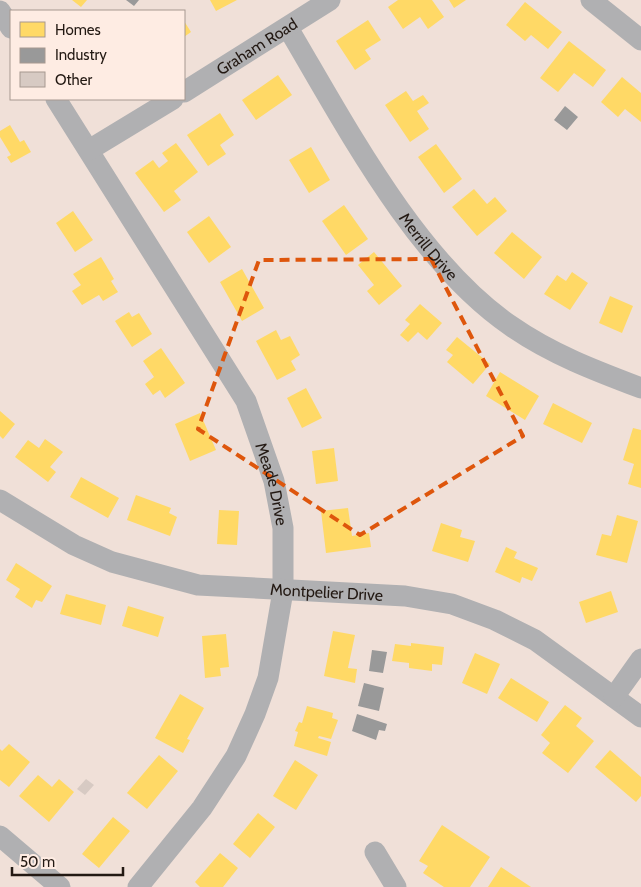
<svg xmlns="http://www.w3.org/2000/svg" width="641" height="887" viewBox="0 0 641 887" font-family="Cabin,sans-serif">
<rect width="100%" height="100%" fill="#f0e0d8"/>
<path fill="#ffd966" d="M72 0H87L81 7Z
M210 0H237L216 11Z
M398 0H432L444 17 428 29 420 17 403 29 388 7Z
M449 0H466L454 8Z
M525 2 562 32 548 49 531 35 525 41 506 25Z
M368 20 381 40 365 50 371 59 355 70 336 41Z
M184 21 191 32 184 37Z
M569 41 606 70 593 87 574 73 558 92 540 78Z
M278 75 292 95 256 120 242 100Z
M622 77 641 93V122L625 109 618 117 601 102Z
M406 91 413 101 423 95 429 103 417 111 429 129 410 142 385 105Z
M220 113 234 135 220 145 226 154 208 166 187 135Z
M10 125 20 142 24 140 31 152 11 163 7 157 11 155 0 137V131Z
M176 143 198 172 174 191 181 200 164 212 135 173 153 160 159 168 168 161 162 153Z
M436 144 462 179 444 193 418 157Z
M311 147 330 180 309 193 289 160Z
M474 189 487 204 495 197 507 211 477 236 452 207Z
M344 205 368 239 346 255 322 221Z
M73 211 93 240 75 252 56 223Z
M209 216 231 247 209 263 187 232Z
M512 232 542 257 524 279 494 253Z
M374 252 402 286 379 305 367 291 374 285 358 265Z
M101 257 114 279 111 281 118 292 103 301 99 295 82 305 72 291 81 285 73 274Z
M242 269 264 308 242 321 220 282Z
M572 272 588 283 570 310 544 294 557 275 566 281Z
M610 296 633 306 622 333 599 323Z
M420 304 442 323 427 340 418 332 408 342 400 335 410 324 405 320Z
M129 312 132 317 139 313 152 334 132 347 115 321Z
M276 330 281 340 290 336 300 355 291 361 296 370 277 380 256 341Z
M457 337 490 364 473 384 447 362 453 355 446 350Z
M161 348 185 383 165 398 160 390 153 395 145 384 154 377 143 361Z
M500 372 539 396 525 420 486 396Z
M306 388 322 418 302 428 287 398Z
M553 403 592 423 582 443 543 424Z
M0 411 15 424 3 439 0 436Z
M200 413 216 450 190 461 175 424Z
M633 428 641 430V488L628 484 634 464 623 460Z
M45 439 63 452 50 467 56 472 48 482 15 457 28 440 39 448Z
M334 448 338 481 316 484 312 451Z
M81 477 119 498 108 518 70 497Z
M136 495 171 508 169 513 177 517 170 536 127 520Z
M348 508 352 536 369 533 371 547 326 553 321 511Z
M219 510 239 511 237 545 217 544Z
M617 515 638 521 627 563 596 555 602 534 611 536Z
M441 523 462 530 460 537 475 541 468 562 432 551Z
M506 547 517 552 514 558 538 568 532 581 522 577 520 583 495 572Z
M16 563 52 586 42 602 36 600 32 608 15 597 20 589 6 580Z
M611 591 618 612 586 623 579 602Z
M66 594 106 605 101 625 60 614Z
M128 606 164 617 158 637 122 626Z
M333 631 355 635 348 668 357 669 355 683 324 676Z
M226 634 229 667 220 668 221 676 205 678 202 636Z
M411 643 444 647 442 665 432 664V671L409 668V663L392 661 395 644 411 646Z
M475 653 500 664 487 694 462 683Z
M511 678 549 702 537 722 498 698Z
M180 694 204 708 187 739 190 740 183 753 155 738Z
M565 705 582 718 576 726 594 741 568 773 542 753 550 743 541 735Z
M307 706 333 713 332 718 338 720 331 739 319 736 318 738 331 742 327 756 294 746 298 732 295 731 299 722 302 723Z
M9 744 30 762 9 787 0 780V749L2 751Z
M610 750 641 777V796L636 802 595 767Z
M159 755 178 771 147 809 127 793Z
M295 760 318 775 296 810 273 796Z
M38 775 52 787 59 779 74 792 49 822 19 796Z
M258 813 275 827 250 858 233 844Z
M113 817 130 831 99 868 82 854Z
M442 825 490 857 470 887H444L423 873 428 866 419 861Z
M220 853 238 868 223 887H200L195 882Z
M501 867 531 887H488Z"/>
<path fill="#999" d="M126 0H139L134 6Z
M565 106 578 117 567 130 554 120Z
M372 650 387 652 383 673 369 671Z
M364 683 384 688 379 711 358 706Z
M357 714 387 724 385 731 379 730 376 740 352 731Z"/>
<path fill="#d7cac3" d="M86 779 94 785 85 795 77 789Z"/>
<g fill="none" stroke-linecap="round" stroke-linejoin="round">
<g stroke="#b0b0b2" stroke-width="21">
<path d="M591 0 641 40"/>
<path d="M0 11 11 28"/>
<path id="s1" d="M288 28C346 126 416 261 511 326 551 354 596 371 641 388"/>
<path id="s2" d="M184 92 330 0"/>
<path id="s3" d="M56 99 246 401 274 481 283 528V591L268 678 255 714 236 756 202 808 138 887"/>
<path d="M89 150 173 99"/>
<path id="s4" d="M0 500 74 545 112 562 198 585 405 596 452 604 495 620 535 640 641 717"/>
<path d="M614 697 641 659"/>
<path d="M0 836 60 887"/>
<path d="M375 852 396 887"/>
</g>
</g>
<path fill="none" stroke="#de560c" stroke-width="4" stroke-dasharray="10 6" stroke-linejoin="round" d="M431 259 523 436 360 535 198 429 259 260Z"/>
<g text-anchor="middle" stroke-width="5" stroke-linejoin="round" paint-order="stroke">
<g font-size="16" fill="#231913" stroke="#feece3">
<text dy="6" stroke="none"><textPath href="#s2" startOffset="86">Graham Road</textPath></text>
<text dy="6" stroke="none"><textPath href="#s1" startOffset="260">Merrill Drive</textPath></text>
<text dy="6" stroke="none"><textPath href="#s3" startOffset="444">Meade Drive</textPath></text>
<text dy="6" stroke="none"><textPath href="#s4" startOffset="346">Montpelier Drive</textPath></text>
</g>
</g>
<rect x="10" y="10" width="175" height="90" fill="#feece3" stroke="#a69890"/>
<rect x="20" y="22" width="25" height="15" fill="#ffd966" stroke="#a69890"/>
<text x="55" y="35" font-size="15" fill="#231913">Homes</text>
<rect x="20" y="48" width="25" height="15" fill="#999999" stroke="#a69890"/>
<text x="55" y="60" font-size="15" fill="#231913">Industry</text>
<rect x="20" y="72" width="25" height="15" fill="#d7cac3" stroke="#a69890"/>
<text x="55" y="85" font-size="15" fill="#231913">Other</text>
<path d="M12 867v8h111v-8" fill="none" stroke="#231913" stroke-width="2.5"/>
<text x="20" y="867" font-size="15" fill="#231913" stroke="#feece3" stroke-width="4" paint-order="stroke">50 m</text>
</svg>
